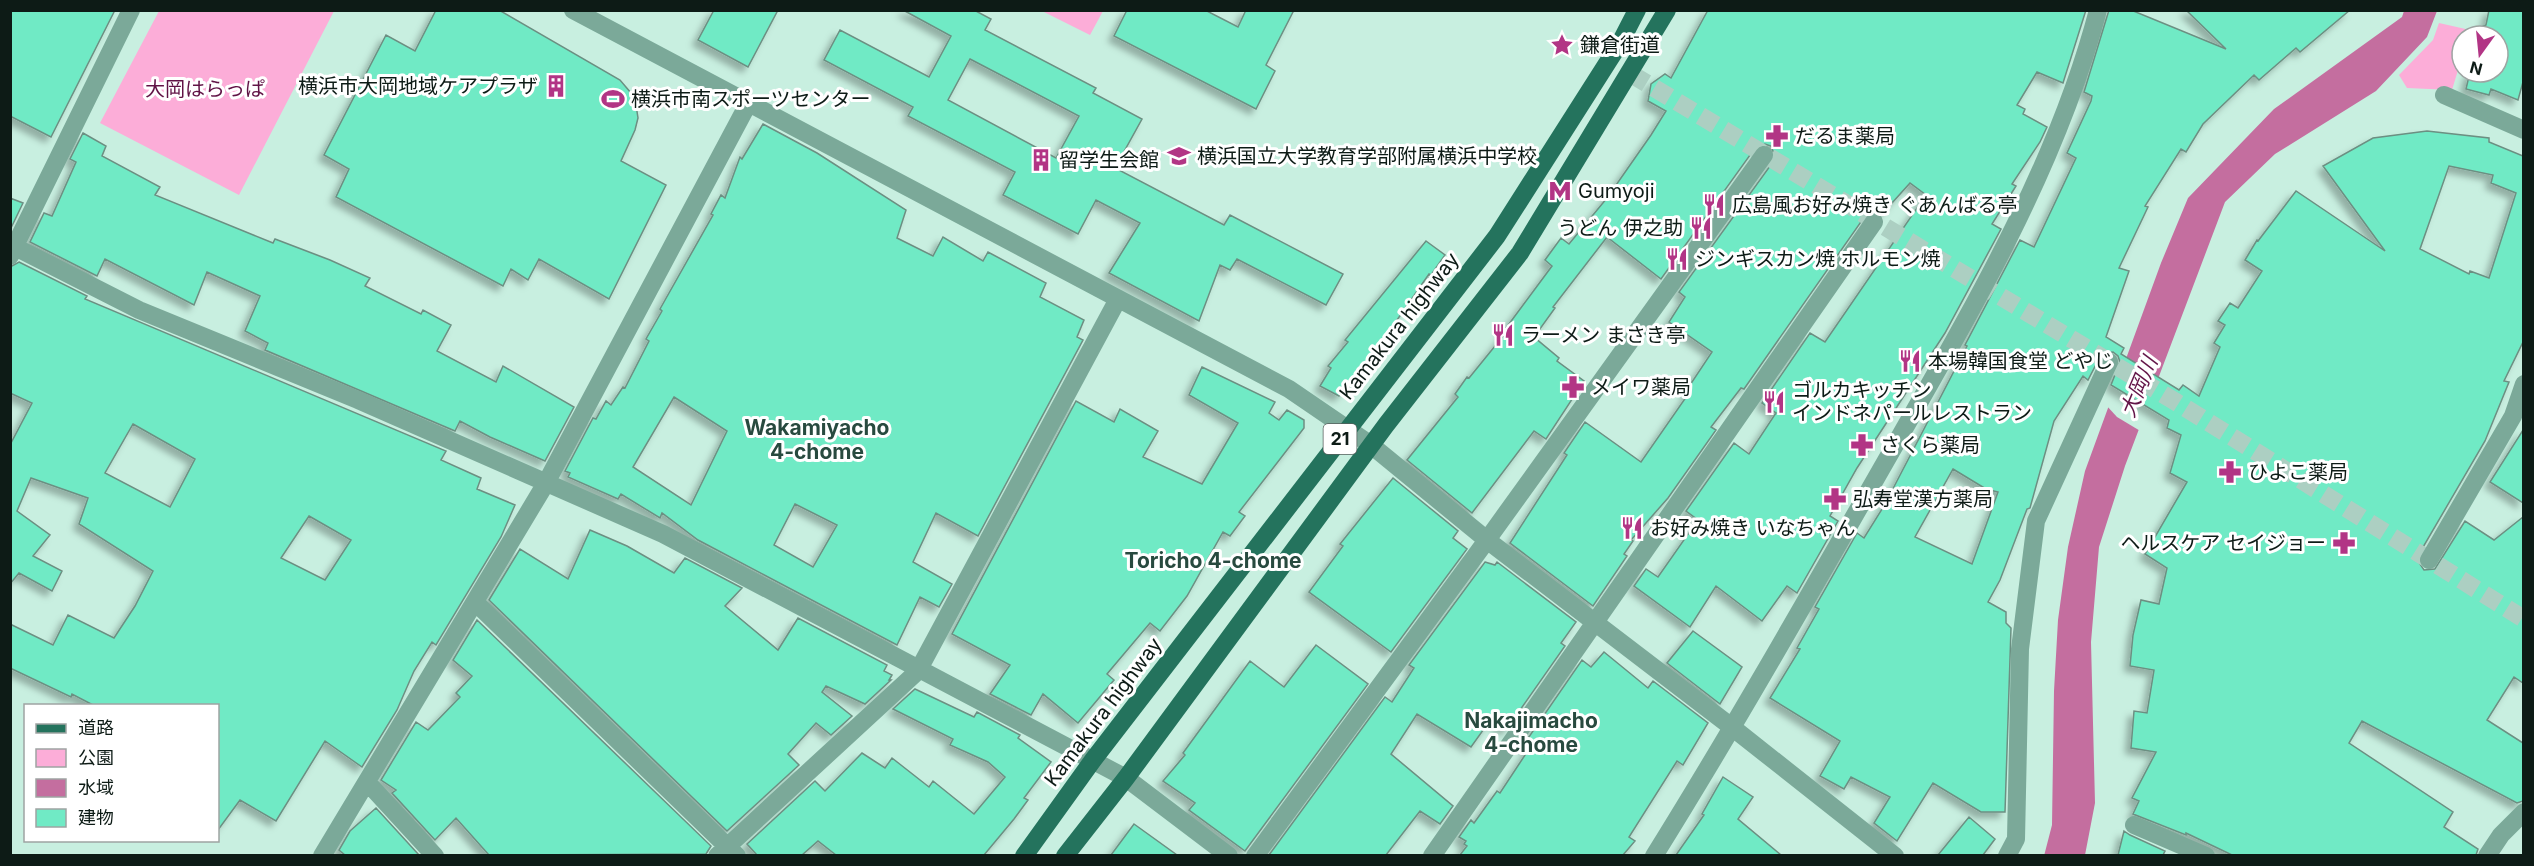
<svg xmlns="http://www.w3.org/2000/svg" width="2534" height="866" viewBox="0 0 2534 866" font-family="Inter,'Noto Sans JP',sans-serif">
<defs>
<filter id="shadow"><feDropShadow dx="-5.5" dy="5.5" stdDeviation="3" flood-color="#0004"/></filter>
</defs>
<rect width="100%" height="100%" fill="#c8efe0"/>
<path fill="#fcadd8" d="M159 11H334L239 195 100 123Z
M1042 11H1103L1090 35Z
M2439 23 2470 30 2468 36H2462V57L2452 90 2407 88 2399 75 2433 40Z"/>
<path fill="#c46e9f" d="M2404 11H2437L2427 37 2376 91 2275 154 2225 202 2125 466 2099 547 2091 642 2095 803 2085 855 2044 856 2052 825 2054 691 2058 620 2068 547 2085 471 2161 263 2188 198 2274 109 2402 17Z"/>
<path fill="#c8efe0" d="M2123 356 2162 379 2142 432 2117 417 2106 405Z"/>
<path fill="#70eac5" stroke="#6c8f82" stroke-width="1.5" fill-rule="evenodd" filter="url(#shadow)" d="M10 10H115L51 137 10 116Z
M436 10H499L620 80 631 93 636 105 638 118 635 130 621 161 666 185 609 299 539 259 528 280 511 269 503 286 336 197 349 169 324 155 386 35 415 51Z
M714 10H778L748 67 698 40Z
M903 10H974L991 19 985 30 1096 88 1093 93 1142 119 1115 168 1224 225 1230 215 1343 274 1326 305 1237 259 1230 270 1220 265 1199 321 1109 273 1140 223 1096 200 1078 234 1003 195 1015 172 908 116 913 107 824 60 840 30 929 77 951 36ZM970 59 1079 116 1056 158 948 100Z
M1127 10H1205L1238 27 1246 10H1294L1266 65 1275 71 1256 109 1114 36Z
M1708 10H2086L2063 83 2037 72 2017 105 2025 109 2023 114 2047 127 2040 142 2012 184 2016 186 1992 224 2001 229 1945 333 1857 468 1830 516 1838 521 1797 593 1787 586 1762 621 1716 586 1690 627 1634 586 1646 569 1658 577 1698 520 1686 511 1734 443 1749 454 1776 413 1762 403 1810 333 1825 342 1926 195 1910 183 1882 214 1874 211 1865 216 1744 389 1741 388 1711 427 1716 430 1668 498 1631 540 1633 541 1624 554 1627 556 1593 606 1510 543 1567 455 1564 453 1585 422 1641 462 1689 393 1686 391 1712 352 1669 322 1685 297 1679 292 1773 162 1775 156 1771 146 1765 144 1755 148 1661 279 1607 237 1553 307 1555 308 1534 337 1559 358 1557 361 1584 381 1546 439 1534 431 1472 513 1407 460 1458 397 1455 394 1467 377 1469 378 1508 330 1506 328 1552 266 1545 260 1561 238 1569 244 1607 198 1651 135 1666 111 1648 101 1651 84 1665 74 1671 78Z
M2109 10H2131L2226 49 2186 10H2350L2300 52 2296 48 2259 80 2254 75 2203 124 2186 152 2181 149 2145 206 2148 207 2119 268 2129 271 2106 337 2124 348 2121 354 2179 390 2183 385 2199 396 2220 347 2214 343 2225 325 2218 321 2230 303 2238 308 2262 271 2245 260 2257 240 2258 241 2296 191 2385 251 2323 166 2373 138 2427 131 2489 138V142L2523 156V342L2504 381 2509 382 2485 441 2419 554 2418 561 2424 570 2435 569 2465 521 2494 540 2523 517V683L2514 677 2487 720 2523 743V801L2517 803 2362 721 2349 743 2453 812 2444 827 2478 849 2476 855H2232L2186 833V835L2133 814 2139 801 2132 798 2156 752 2131 748 2134 711 2147 713 2154 670 2130 666 2133 635 2141 600 2159 604 2167 568 2145 554 2187 482 2170 473 2181 435 2167 428 2169 420 2111 385 2120 362 2118 356 2113 352 2102 353 2088 380 2083 376 2054 421 2030 508 2027 509 2000 580 1988 602 2006 612V623L2011 628 2005 812H1981L1933 783 1897 841 1874 823 1890 797 1851 777 1844 789 1820 776 1840 741 1770 698 1800 649 1797 648 1819 609 1815 607 1857 533 1864 538 1884 506 1967 346 1965 345 2020 240 2034 247 2076 158 2067 153 2091 101 2092 96 2084 92ZM2449 166 2493 175 2491 183 2516 193 2489 278 2470 271 2469 274 2420 249ZM1953 469 1986 489 1998 492 1972 564 1915 537Z
M2489 10H2523V82L2518 100 2491 89 2489 95 2466 89 2470 72H2498V36H2479L2481 27 2486 25Z
M763 124 817 153 906 210 897 238 933 256 943 237 983 261 988 252 1046 283 1040 297 1084 320 1077 337 1083 340 978 536 936 513 913 562 952 584 939 607 920 597 897 645 698 540 662 513 660 518 621 494 618 499 568 477 570 473 565 471 593 418 596 419 606 401 611 405 623 387 625 388 649 341 646 339 662 311 660 309 713 215 711 214 721 195 725 198 740 157 742 159ZM674 397 727 431 691 505 633 467ZM795 504 837 525 813 567 774 545Z
M83 133 106 146 102 156 160 187 155 195 273 243 275 239 330 260 370 278 365 286 421 314 423 310 451 325 437 351 496 382 503 366 574 407 545 461 490 437 460 421 455 431 265 350 268 343 245 331 260 296 207 272 194 305 105 259 97 276 30 242 44 213 52 216 76 162 70 159Z
M10 198 23 203 10 230Z
M1426 241 1445 255 1431 275 1429 274 1372 356 1339 396 1320 386 1331 368 1328 366 1348 342 1345 340Z
M19 262 87 296 85 299 446 451 441 460 481 478 477 489 515 505 501 537 436 645 432 642 414 671 397 710 362 767 325 741 276 821 240 800 218 830V705H93L72 694 71 697 10 668V624L53 645 68 615 114 638 135 606 153 571 79 524 88 498 31 478 17 511 50 535 33 556 62 571 52 591 19 573 10 584V445L32 403 10 393V267ZM133 424 195 459 170 507 105 473ZM309 516 351 540 325 580 281 558Z
M1202 367 1275 402 1269 413 1279 420 1287 410 1304 420V428L1239 512 1245 516 1230 536 1223 532 1187 596 1160 631 1150 623 1107 674 1114 680 1078 723 1043 694 1031 715 990 694 1010 665 952 634 1076 401 1114 422 1120 409 1158 431 1143 457 1202 484 1238 423 1189 395Z
M2523 430V503L2490 482Z
M1393 478 1458 531 1453 538 1467 549 1391 652 1309 592 1343 546 1340 544Z
M590 530 627 546 674 573 685 558 742 588 725 606 778 650 798 618 887 665 884 671 892 675 889 680H891L865 704 826 686 822 692 852 716 831 735 816 723 788 754 799 765 727 831 489 600 520 549 568 579Z
M1485 562 1495 565 1497 562 1576 622 1561 643 1565 646 1506 730 1491 719 1471 747 1417 714 1391 754 1453 806 1440 824 1420 811 1386 855H1269L1385 697 1392 702 1414 668 1409 665Z
M477 620 711 846 706 854 489 855 456 818 435 840 392 793 396 790 381 780 416 722 428 730 460 697 456 693 472 676 453 660Z
M1693 631 1742 667 1720 704 1667 663Z
M1316 645 1368 684 1245 851 1189 810 1195 803 1163 781 1185 755 1183 753 1250 661 1284 687Z
M1604 652 1648 688 1653 681 1708 723 1683 765 1677 761 1629 837 1635 841 1623 855H1460L1467 846 1464 844 1466 841 1459 837 1471 820 1474 823 1497 791 1500 793 1527 752 1529 748 1524 744 1582 660 1591 667Z
M915 689 974 717 977 712 1020 735 1018 738 1051 762 1024 798 1028 800 1014 819 984 855H836L818 841 802 855H757L747 844 815 781 825 791 862 753 885 768 892 758 929 787 933 781 974 814 1005 777 988 762 950 745 953 739 893 709Z
M1723 777 1753 797 1738 819 1781 855H1676L1704 815 1702 814Z
M376 808 419 855H345L339 850 350 831Z
M1969 817 1995 839 1983 855H1938Z
M1134 824 1177 855H1111Z
M2124 831 2130 835 2165 851 2163 855H2118Z"/>
<g fill="none" stroke-linecap="round" stroke-linejoin="round">
<path stroke="#accfc2" stroke-width="18" stroke-dasharray="18 9" stroke-linecap="butt" d="M1631 74 2176 402 2524 619"/>
<path stroke="#7ba999" stroke-width="18" d="M573 10 1289 389 1371 445 1487 540 1733 728 1895 856
M2444 95 2524 130
M15 247 139 310 358 400 663 534 1126 778 1229 856
M10 256 131 10
M2429 560 2513 416 2524 384
M475 602 737 856
M367 782 435 856
M2134 825 2206 856
M322 856 546 483 748 104
M717 856 918 671 1118 299
M1255 856 1487 540 1764 155
M1432 856 1874 222
M1654 856C1738 721 1816 583 1895 445 1974 306 2057 166 2098 10
M2007 856 2016 839 2020 649 2036 521 2109 362
M2487 856 2501 835 2524 812"/>
<path stroke="#24735d" stroke-width="18" d="M1024 856 1093 760 1497 236 1620 43 1637 10
M1065 856 1126 778 1386 425 1520 253 1667 10"/>
</g>
<defs>
<g id="sight-bare" transform="scale(1.8)"><path d="M0-6L1.8-2.2L6-1.7L2.9 1.2L3.7 5.4L0 3.3L-3.7 5.4L-2.9 1.2L-6-1.7L-1.8-2.2Z" fill="#b23585" stroke="#fff" stroke-width="2.5" paint-order="stroke"/></g>
<g id="building-bare" transform="scale(1.8)"><path d="M-4-6H4V6H1V3H-1V6H-4ZM-2.5-4.3h1.7v1.8h-1.7ZM.8-4.3h1.7v1.8H.8ZM-2.5-1h1.7V.8h-1.7ZM.8-1h1.7V.8H.8Z" fill="#b23585" stroke="#fff" stroke-width="2.5" paint-order="stroke"/></g>
<g id="stadium-bare" transform="scale(1.8)"><path d="M0-5a6.5 5 0 1 0 0 10a6.5 5 0 1 0 0-10ZM-3.5-1.8h7v3.6h-7Z" fill="#b23585" stroke="#fff" stroke-width="2.5" paint-order="stroke"/></g>
<g id="pharmacy-bare" transform="scale(1.8)"><path d="M-2-6h4v4h4v4h-4v4h-4v-4h-4v-4h4Z" fill="#b23585" stroke="#fff" stroke-width="2.5" paint-order="stroke"/></g>
<g id="school-bare" transform="scale(1.8)"><path d="M0-5L7-2L0 1L-7-2ZM-4 1L0 2.5L4 1V4Q0 6-4 4Z" fill="#b23585" stroke="#fff" stroke-width="2.5" paint-order="stroke"/></g>
<g id="metro-bare" transform="scale(1.8)"><path d="M-5.5 5V-5H-3L0 0L3-5H5.5V5H3V-.5L0 4L-3-.5V5Z" fill="#b23585" stroke="#fff" stroke-width="2.5" paint-order="stroke"/></g>
<g id="restaurant-bare" transform="scale(1.8)"><path d="M-5-6h1v4h1v-4h1v4h1v-4h1v5L-1.5 .5V6h-2V.5L-5-1ZM5-6V6H3V1.5H1.5Q1.5-4 5-6Z" fill="#b23585" stroke="#fff" stroke-width="2.5" paint-order="stroke"/></g>
</defs>
<g fill-rule="evenodd">
<use href="#sight-bare" x="1562" y="45"/>
<use href="#building-bare" x="556" y="86"/>
<use href="#stadium-bare" x="613" y="99"/>
<use href="#pharmacy-bare" x="1777" y="136"/>
<use href="#school-bare" x="1179" y="156"/>
<use href="#building-bare" x="1041" y="160"/>
<use href="#metro-bare" x="1560" y="191"/>
<use href="#restaurant-bare" x="1714" y="205"/>
<use href="#restaurant-bare" x="1701" y="228"/>
<use href="#restaurant-bare" x="1677" y="259"/>
<use href="#restaurant-bare" x="1503" y="335"/>
<use href="#restaurant-bare" x="1910" y="361"/>
<use href="#pharmacy-bare" x="1573" y="387"/>
<use href="#restaurant-bare" x="1774" y="402"/>
<use href="#pharmacy-bare" x="1862" y="445"/>
<use href="#pharmacy-bare" x="2230" y="472"/>
<use href="#pharmacy-bare" x="1835" y="499"/>
<use href="#restaurant-bare" x="1632" y="528"/>
<use href="#pharmacy-bare" x="2344" y="543"/>
</g>
<g text-anchor="middle" stroke-width="6" stroke-linejoin="round" paint-order="stroke">
<rect fill="#fff" stroke="#565f5c" stroke-width="1.5" x="1323.5" y="424" width="33" height="30" rx="4.5"/>
<g font-size="18" font-weight="bold" fill="#0d1b16">
<text x="1340" y="445">21</text>
</g>
<g font-size="20" fill="#0d1b16" stroke="#fff" text-anchor="start">
<text x="1580" y="52">鎌倉街道</text>
<text x="538" y="93" text-anchor="end">横浜市大岡地域ケアプラザ</text>
<text x="631" y="106">横浜市南スポーツセンター</text>
<text x="1795" y="143">だるま薬局</text>
<text x="1197" y="163">横浜国立大学教育学部附属横浜中学校</text>
<text x="1059" y="167">留学生会館</text>
<text x="1578" y="198">Gumyoji</text>
<text x="1732" y="212">広島風お好み焼き ぐあんばる亭</text>
<text x="1683" y="235" text-anchor="end">うどん 伊之助</text>
<text x="1695" y="266">ジンギスカン焼 ホルモン焼</text>
<text x="1521" y="342">ラーメン まさき亭</text>
<text x="1928" y="368">本場韓国食堂 どやじ</text>
<text x="1591" y="394">メイワ薬局</text>
<text x="1792" y="397">ゴルカキッチン<tspan x="1792" dy="23">インドネパールレストラン</tspan></text>
<text x="1880" y="452">さくら薬局</text>
<text x="2248" y="479">ひよこ薬局</text>
<text x="1853" y="506">弘寿堂漢方薬局</text>
<text x="1650" y="535">お好み焼き いなちゃん</text>
<text x="2326" y="550" text-anchor="end">ヘルスケア セイジョー</text>
</g>
<g font-size="20" fill="#601245" stroke="#fff">
<text x="205" y="96">大岡はらっぱ</text>
</g>
<g font-size="20" fill="#0d1b16" stroke="#fff">
<text transform="translate(1399 326) rotate(-52)" y="7">Kamakura highway</text>
<text transform="translate(1103 712) rotate(-53)" y="7">Kamakura highway</text>
</g>
<g font-size="21" font-style="italic" fill="#631548" stroke="#fff">
<text transform="translate(2139 387) rotate(-67)" y="7">大岡川</text>
</g>
<g font-size="21" font-weight="bold" fill="#284a3f" stroke="#fff">
<text x="817" y="435">Wakamiyacho<tspan x="817" dy="24">4-chome</tspan></text>
<text x="1213" y="568">Toricho 4-chome</text>
<text x="1531" y="728">Nakajimacho<tspan x="1531" dy="24">4-chome</tspan></text>
</g>
</g>
<rect width="2534" height="866" fill="none" stroke="#0d1b16" stroke-width="24"/>
<rect x="24" y="704" width="195" height="138" fill="#ffffff" stroke="#9ea4a2" stroke-width="1.5"/>
<rect x="36" y="724" width="30" height="9" fill="#24735d" stroke="#9ea4a2" stroke-width="1.5"/>
<text x="78" y="734" font-size="18" fill="#0d1b16">道路</text>
<rect x="36" y="749" width="30" height="18" fill="#fcadd8" stroke="#9ea4a2" stroke-width="1.5"/>
<text x="78" y="764" font-size="18" fill="#0d1b16">公園</text>
<rect x="36" y="779" width="30" height="18" fill="#c46e9f" stroke="#9ea4a2" stroke-width="1.5"/>
<text x="78" y="794" font-size="18" fill="#0d1b16">水域</text>
<rect x="36" y="809" width="30" height="18" fill="#70eac5" stroke="#9ea4a2" stroke-width="1.5"/>
<text x="78" y="824" font-size="18" fill="#0d1b16">建物</text>
<g transform="translate(2480 54) rotate(195)"><circle r="28" fill="#ffffff" stroke="#9ea4a2" stroke-width="1.5"/>
<path d="M0-4.5L10 22L0 15L-10 22Z" fill="#b23585"/>
<text y="-9" font-size="16" font-weight="bold" text-anchor="middle" fill="#0d1b16">N</text>
</g>
</svg>
